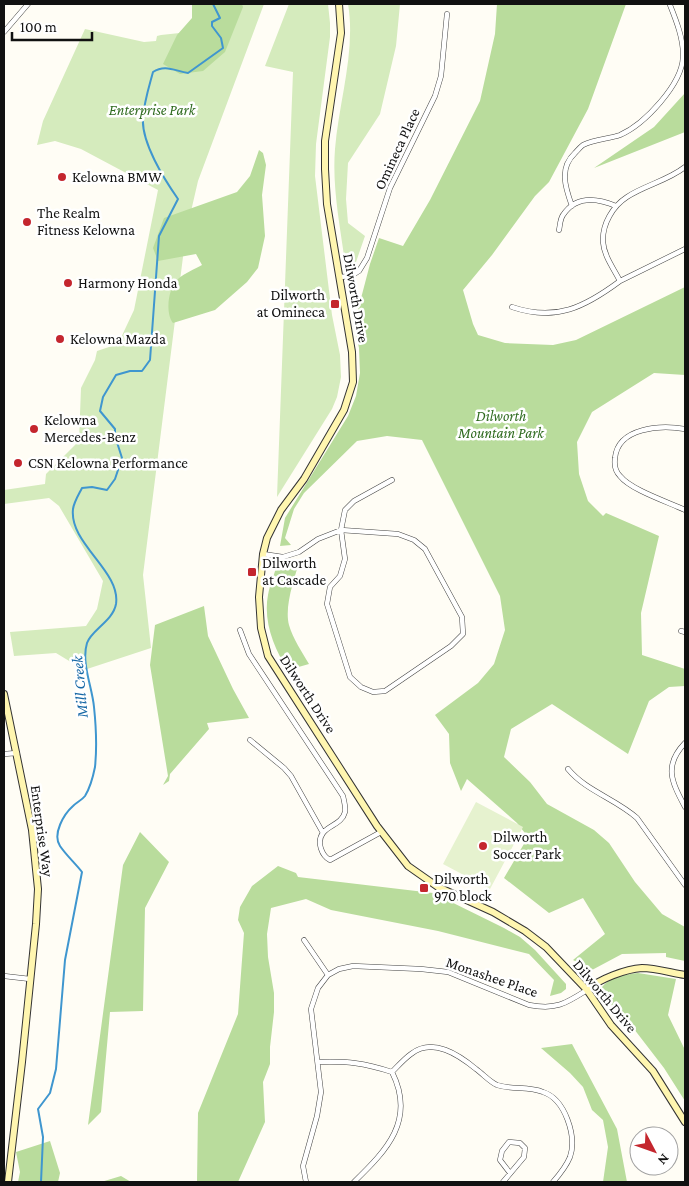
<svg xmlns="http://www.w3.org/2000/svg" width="689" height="1186" viewBox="0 0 689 1186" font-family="'Crimson Pro',serif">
<rect width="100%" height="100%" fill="#fffdf5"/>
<path fill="#d5ebbd" d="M193 4H264L198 181 186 233 143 575 151 648 84 670 56 653 14 656 10 632 86 626 97 609 103 581 59 506 49 498 4 504V490L45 484 46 474 79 441 81 388 95 360 97 351 118 344 134 310 158 190 81 149 55 141 37 145 43 121 85 29 144 42 156 41 157 36 161 35 189 32 193 29Z
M289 4H328L330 23V37L316 144 315 176 332 315 340 355 341 377 337 397 332 409 277 497 293 72 265 66Z
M348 4H400L396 46 380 114 348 163 346 199 348 223 365 236 356 262 345 263C340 225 332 187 335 149 339 101 356 51 348 4Z"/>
<path fill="#b9dc9c" d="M192 4H242L243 7 225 52 203 71 180 74 163 64 177 35 192 18Z
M497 4H626L588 109 549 182 535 196 492 255 463 290 473 324 478 335 505 343 553 345 576 340 685 287V375L654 373 592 412 577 442 579 474 588 501 603 516 606 513 659 536 641 613 642 655 685 669V686L669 687 649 701 628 754 552 704 511 729 504 757 530 782 547 804 594 830 609 843 635 882 662 914 685 927V961L666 957V953L622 954 592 970 573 960 605 934 583 898 549 913 504 878 528 837 517 823 467 779 461 791 450 763 449 734 435 715 478 683 494 664 505 630 500 596 422 440 387 436 357 441 304 493 294 509 285 538 291 545 280 546 285 518 348 416 356 396 360 373 359 348 354 325 370 264 379 238 403 246 430 200 480 101 495 34Z
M685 93V132L594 168 654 127Z
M259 150 263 153 266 165 262 195 265 236 258 268 247 282 215 310 173 323C165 313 168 288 178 279 185 273 195 269 202 265L196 254 158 261 153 248 164 218 237 192 250 176Z
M300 559C295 577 284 606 289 625 293 639 302 652 309 664L288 670C274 649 263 621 268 595 270 584 275 573 278 561H292Z
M204 606 208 636 233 689 249 718 207 723 209 729 170 774 169 781 163 785 168 776 150 665 155 625Z
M140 832 169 862 145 908 143 1011 110 1012 101 1112 88 1125 123 865Z
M278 866 296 873 298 877 433 893 504 928 520 937 535 950 566 984V989L561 993 550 996 554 980 529 954 438 931 331 910 306 899 271 908 267 934 268 957 274 993V1012L270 1047V1064L263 1082 265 1122 238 1182H197L198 1113 238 1014 244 933 238 920 240 907 252 886Z
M638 973 676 979 668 1015 685 1050V1101L664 1068 634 1029 632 1030 600 991C606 977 625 974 638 973Z
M572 1044 617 1129 627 1182H603L608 1147 603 1120 592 1110 583 1087 570 1073 541 1048Z
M50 1141 60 1173 58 1182H18L20 1172 16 1152Z
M121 1176 131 1182H101Z"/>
<path fill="#e6f2cf" d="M476 802 523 827 490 889 443 864Z"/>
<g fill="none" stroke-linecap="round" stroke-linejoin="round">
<path stroke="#3f96cf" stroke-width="2" d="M41 1182 43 1137 38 1109 50 1093 56 1069 65 960 82 872C75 863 66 855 60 846 52 834 64 814 73 806 77 802 82 800 85 796 90 788 93 777 95 767 97 748 96 726 94 707 92 686 81 663 87 643 91 630 113 621 116 604 121 571 69 544 73 509 74 502 79 494 82 488L92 487 107 490 115 479 122 458 115 436V429L100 411 103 397 116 375 130 371H142L150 360 159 236 178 199C164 179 141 142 143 118 144 102 149 87 153 72 165 64 175 71 188 73L223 48 221 38 212 26V22L220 18 213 4"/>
<g stroke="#444" stroke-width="5.5">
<path id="street" d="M4 32 28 4
M685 167C667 181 645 185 627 197 613 206 602 224 603 242 604 256 614 269 620 281L685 249
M572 206C565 187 559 168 575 153 578 150 580 147 583 145 595 139 609 139 620 135 645 124 682 84 683 57 684 40 676 20 670 5
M559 230C560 226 560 219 563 215 576 195 597 198 616 206
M340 277 351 276 359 271 367 258 390 188 435 96 441 76 447 14
M512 307C556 322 585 307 620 281
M685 429C661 425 618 427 615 458 614 465 615 471 620 476 631 490 668 502 685 510
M263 554 283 557 299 552 318 539 341 530 398 534 414 540 425 549 462 617 463 634 451 646 385 691 373 692 361 687 350 677 327 604 330 587 340 576 345 559 341 530 345 510 354 501 392 480
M240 630 249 654 343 796C344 801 346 808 345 812 342 824 329 825 323 833 316 842 322 856 330 860L381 832
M681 631 685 632
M250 740 284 768 291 776 323 833
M685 743C663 766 672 782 685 807
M4 754 17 753
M568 769C586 791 616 799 637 818L685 885
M304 940 328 975
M4 976 30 979
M318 1062C348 1061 364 1063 392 1072 416 1120 387 1150 354 1182
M392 1072C398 1066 404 1059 411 1054 433 1037 459 1055 476 1069 483 1074 490 1082 497 1085 512 1090 528 1086 543 1092 565 1099 577 1136 570 1157 566 1167 560 1174 553 1182
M306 1182 303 1166 317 1116 321 1092 311 1009 318 988 328 975 339 969 353 966 421 969 448 972 529 1005C556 1010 565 1004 587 990
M503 1182 524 1157 525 1148 520 1143 509 1142 502 1151 500 1160 510 1173"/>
</g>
<g stroke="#333" stroke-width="8">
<path id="secondary" d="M339 4 341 33 325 141V169L327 204 352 352 353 382 344 410 304 479 281 510 267 538 263 554 259 597 261 628 268 656 377 826 408 866 438 887 493 912 525 931 546 947 587 990 611 1025 653 1071 685 1122
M4 694 32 830 38 889 36 924 22 1062 8 1182
M587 990C599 979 626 969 642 968 655 968 672 973 685 975"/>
</g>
<use href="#street" stroke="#fff" stroke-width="4.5"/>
<use href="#secondary" stroke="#fff6b0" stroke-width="6"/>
</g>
<g fill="#c4262e" stroke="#fff" stroke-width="2">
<circle cx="62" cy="177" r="5"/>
<circle cx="27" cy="222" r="5"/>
<circle cx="68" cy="283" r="5"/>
<rect x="330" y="299" width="10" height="10" rx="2.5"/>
<circle cx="60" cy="339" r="5"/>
<circle cx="34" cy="429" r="5"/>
<circle cx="18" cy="463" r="5"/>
<rect x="247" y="567" width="10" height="10" rx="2.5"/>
<circle cx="483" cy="846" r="5"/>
<rect x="419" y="883" width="10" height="10" rx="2.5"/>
</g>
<g text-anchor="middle" stroke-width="5" stroke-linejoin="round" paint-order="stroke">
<g font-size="15" font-style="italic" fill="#2f6b1f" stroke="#fff">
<text x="152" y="115">Enterprise Park</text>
<text x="501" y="421">Dilworth<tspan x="501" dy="17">Mountain Park</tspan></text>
</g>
<g font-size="15" fill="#111" stroke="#fff">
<text transform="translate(397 149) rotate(-65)" y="5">Omineca Place</text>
<text transform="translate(356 298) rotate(80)" y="5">Dilworth Drive</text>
<text transform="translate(308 694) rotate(57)" y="5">Dilworth Drive</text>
<text transform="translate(42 831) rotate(82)" y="5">Enterprise Way</text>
<text transform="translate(492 977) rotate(19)" y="5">Monashee Place</text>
<text transform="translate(605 996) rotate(50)" y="5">Dilworth Drive</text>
</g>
<g font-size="15" fill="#111" stroke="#fff" text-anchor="start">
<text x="72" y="182">Kelowna BMW</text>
<text x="37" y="218">The Realm<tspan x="37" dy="17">Fitness Kelowna</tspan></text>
<text x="78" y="288">Harmony Honda</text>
<text x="325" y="300" text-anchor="end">Dilworth<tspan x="325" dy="17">at Omineca</tspan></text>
<text x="70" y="344">Kelowna Mazda</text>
<text x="44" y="425">Kelowna<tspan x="44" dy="17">Mercedes-Benz</tspan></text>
<text x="28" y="468">CSN Kelowna Performance</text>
<text x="262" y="568">Dilworth<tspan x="262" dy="17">at Cascade</tspan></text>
<text x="493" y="842">Dilworth<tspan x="493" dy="17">Soccer Park</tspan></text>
<text x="434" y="884">Dilworth<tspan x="434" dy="17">970 block</tspan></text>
</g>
<g font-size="16" font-style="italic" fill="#1768a6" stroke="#fff">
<text transform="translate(79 687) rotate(-95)" y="6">Mill Creek</text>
</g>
</g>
<rect width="689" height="1186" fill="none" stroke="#111111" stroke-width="10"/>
<g transform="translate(654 1151) rotate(131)"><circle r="24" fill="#ffffff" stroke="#a0a0a0"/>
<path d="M0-4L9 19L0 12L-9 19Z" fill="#c4262e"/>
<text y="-8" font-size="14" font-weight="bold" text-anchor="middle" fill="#111111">N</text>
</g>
<path d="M12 32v8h80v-8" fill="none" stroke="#111111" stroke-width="2.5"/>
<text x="20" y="32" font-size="15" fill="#111111" stroke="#ffffff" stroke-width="4" paint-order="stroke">100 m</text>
</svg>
